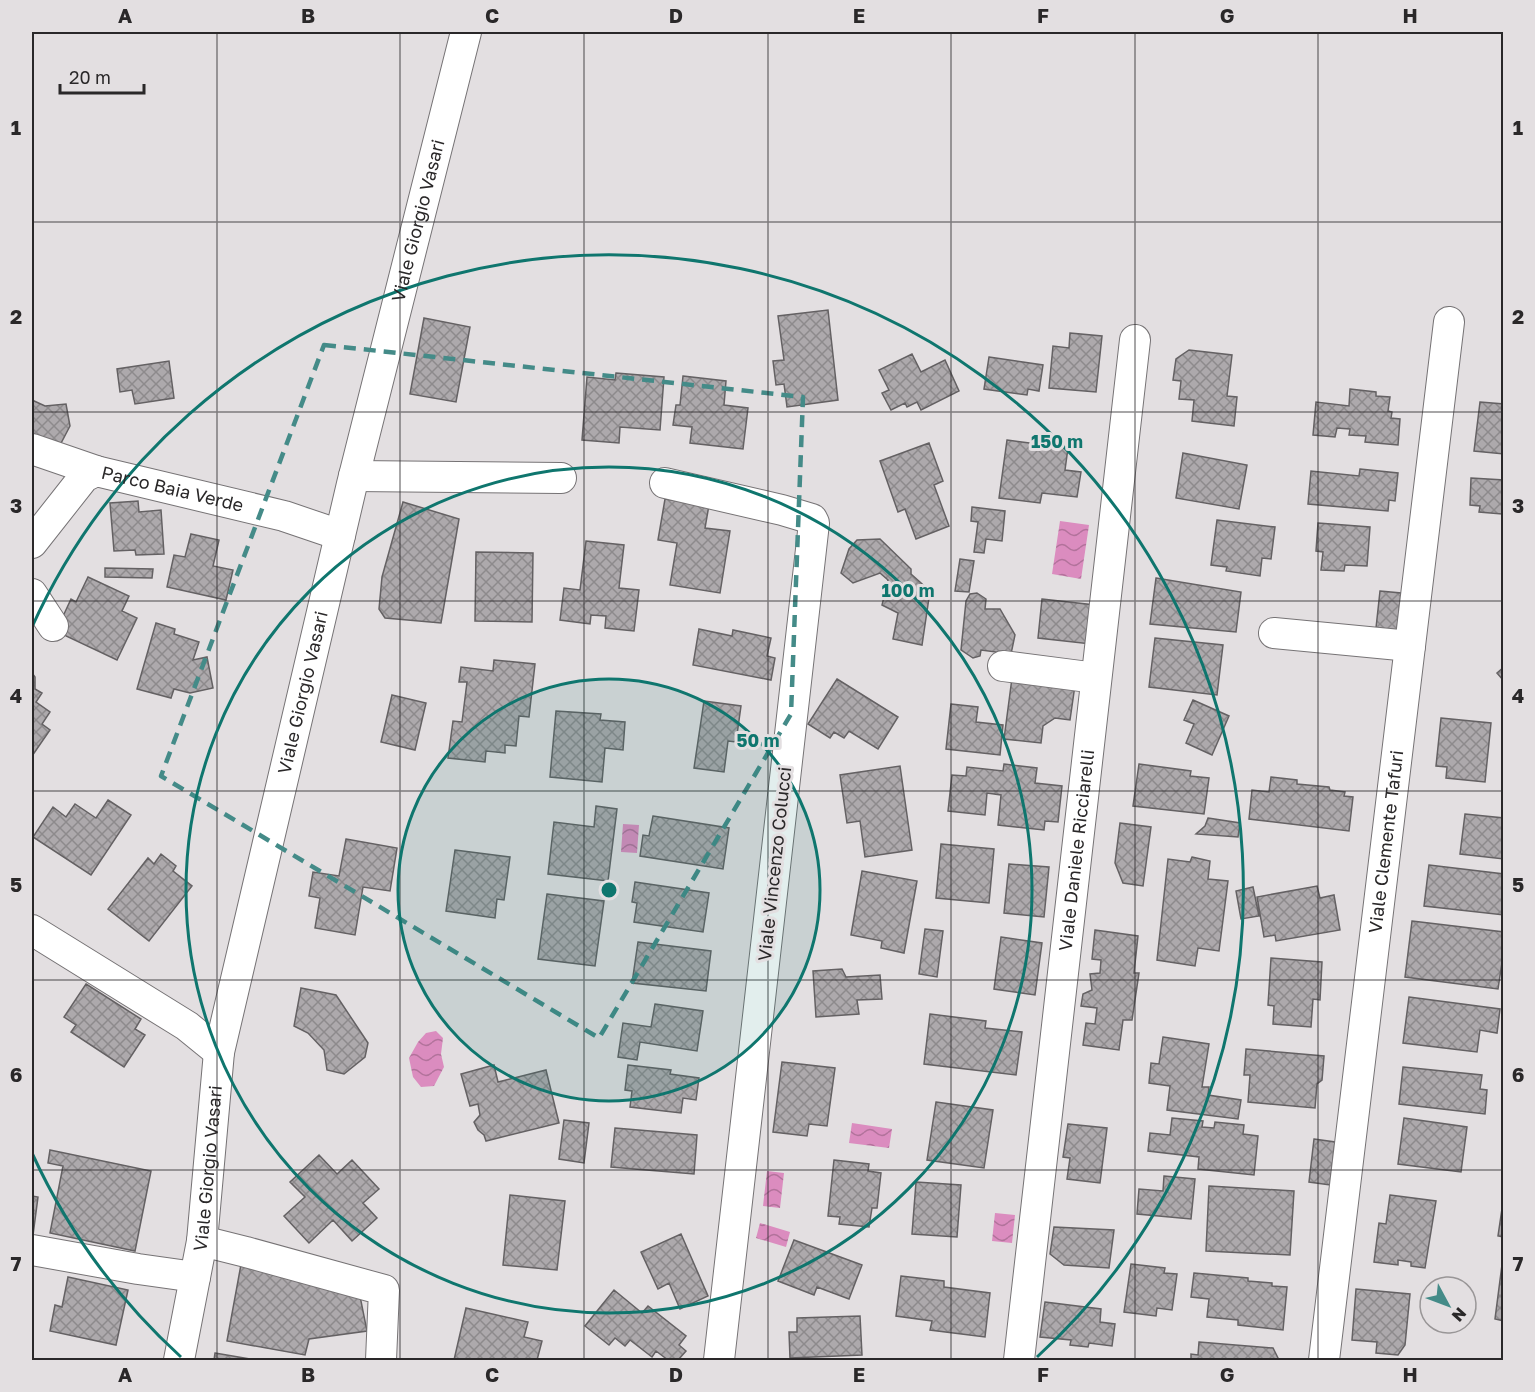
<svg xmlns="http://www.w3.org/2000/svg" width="1535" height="1392" viewBox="0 0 1535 1392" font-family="'Golos Text',sans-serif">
<defs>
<pattern id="water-waves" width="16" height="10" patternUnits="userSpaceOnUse" patternTransform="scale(1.5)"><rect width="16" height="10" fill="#db8cbf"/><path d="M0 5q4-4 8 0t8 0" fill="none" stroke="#b2729b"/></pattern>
<pattern id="building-cross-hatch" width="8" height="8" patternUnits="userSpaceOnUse" patternTransform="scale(1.5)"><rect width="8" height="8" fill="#ada9ac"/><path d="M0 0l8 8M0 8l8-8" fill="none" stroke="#8d8a8c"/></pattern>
</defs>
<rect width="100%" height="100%" fill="#e3dfe1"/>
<path fill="url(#water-waves)" d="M1060 521 1089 525 1081 579 1052 574Z
M623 824 639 825 637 853 621 852Z
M436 1031 443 1038 441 1054 444 1067 434 1086 421 1087 413 1077 409 1058 418 1042 426 1033Z
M852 1123 892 1129 889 1148 849 1143Z
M767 1171 784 1173 780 1208 763 1206Z
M995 1213 1015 1215 1012 1243 992 1241Z
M760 1223 790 1232 786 1247 756 1238Z"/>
<path fill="url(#building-cross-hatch)" stroke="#646163" stroke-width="1.5" d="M828 310 838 400 787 407 784 384 776 385 773 361 784 360 778 316Z
M424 318 470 327 456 402 410 394Z
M1070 333 1102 336 1096 392 1049 388 1053 346 1069 348Z
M1189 350 1232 355 1227 396 1237 397 1234 426 1192 421 1194 400 1179 399 1181 381 1173 380 1176 359Z
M912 354 921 372 945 360 959 391 921 410 917 402 907 407 905 403 891 410 882 393 889 390 879 370Z
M989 357 1043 365 1039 391 1028 389 1027 395 984 389Z
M169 361 174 398 135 404 132 390 120 392 117 369Z
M616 373 664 377 660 430 620 427 619 443 582 440 587 377 615 380Z
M683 376 726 381 724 405 748 408 743 449 690 443 692 427 673 425 676 405H680Z
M1350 389 1376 392V396L1390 397 1388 411 1392 412 1391 418 1400 419 1398 445 1365 442 1366 436 1349 435 1350 429 1337 428 1335 437 1313 435 1316 402 1349 406Z
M32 400 45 406 66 404 70 426 59 447 32 435Z
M1480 402 1504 404V454L1474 451Z
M1007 440 1068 448 1065 470 1081 472 1077 497 1042 493 1040 503 999 498Z
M929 443 943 481 934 485 949 526 916 539 905 509 898 512 880 461Z
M1183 453 1247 465 1239 509 1176 498Z
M1360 469 1398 473 1395 501 1389 500 1388 511 1308 504 1311 471 1359 476Z
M1471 478 1504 480V506L1502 514 1479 512 1480 506 1470 505Z
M665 499 709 505 705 528 730 531 720 593 670 585 677 543 658 540Z
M138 501 139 512 161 510 164 554 136 555 135 550 114 551 110 503Z
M403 502 459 519 441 623 385 618 379 609 382 577Z
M972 507 1005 511 1002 541 986 539 984 553 974 552 978 522 971 521Z
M1217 520 1275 527 1271 559 1262 558 1260 576 1226 571 1227 567 1211 565Z
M1318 523 1370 527 1367 566 1345 565 1344 571 1321 570 1323 552 1316 551Z
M191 534 219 540 213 566 233 570 226 600 167 587 174 555 185 557Z
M880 539 911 569V574L930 591 922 645 893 639 898 613 882 605 888 580 880 573 853 583 841 573 849 549 857 540Z
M586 541 624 545 619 588 639 590 634 631 605 628 606 616 591 615 590 624 560 620 564 588 580 590Z
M476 552 533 553 532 622 475 621Z
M960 559 974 561 969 592 955 591Z
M105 568 153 569 152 578 105 577Z
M88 577 129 596 122 611 137 618 117 660 66 636 58 627 71 599 76 602Z
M1156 578 1241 592 1236 632 1150 624Z
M1380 591 1401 593 1397 630 1376 628Z
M977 593 986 599 985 609H1000L1015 635 1011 654 981 650 980 656 973 658 961 650 966 601 970 594Z
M1042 599 1095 605 1091 644 1038 638Z
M156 623 175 629 174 634 199 642 193 660 207 657 213 688 190 693 174 689 171 698 137 689Z
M699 629 732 636 733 630 771 638 767 656 775 658 771 680 693 665Z
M1155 638 1223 645 1217 695 1149 687Z
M494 660 535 664 529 717 519 716 516 746 505 745V753L486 751 485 762 448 758 453 721 462 722 467 682H459L461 667 493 671Z
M1504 667V681L1497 673Z
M32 673 35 677V689L42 693 36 702 50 712 42 724 50 730 32 756Z
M1012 678 1075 685 1070 720 1055 718 1043 726 1041 743 1004 739Z
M837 679 898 717 878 749 849 731 844 738 834 732 830 738 808 724Z
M392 695 426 703 415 750 381 742Z
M1193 700 1229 716 1212 755 1186 743 1194 724 1184 720Z
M704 701 741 706 736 742 728 741 724 772 694 768Z
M951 704 978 707 976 722 1003 725 1000 755 946 749Z
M556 711 601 714 600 720 625 722 623 750 605 748 602 782 550 777Z
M1441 718 1491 723 1485 782 1446 778 1447 767 1436 766Z
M1004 764 1037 768 1035 783 1062 786 1058 822 1045 821 1044 830 998 825 1001 795 987 793 985 815 948 811 952 775 966 776 967 767 1003 771Z
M1139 764 1191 771 1190 776 1209 778 1204 814 1133 806Z
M900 766 912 850 865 857 860 821 847 823 840 775Z
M1271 777 1297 780V784L1329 787 1330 790 1345 792 1344 796 1353 797 1349 831 1249 819 1252 790 1269 792Z
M108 800 131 815 91 875 33 837 53 807 66 817 75 804 96 818Z
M596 806 617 809 608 881 548 874 554 822 594 827Z
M1465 814 1504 818V859L1460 854Z
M653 816 729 828 723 869 640 856 643 835 649 836Z
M1208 818 1240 823 1238 837 1196 834 1205 826Z
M1120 823 1151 827 1143 886 1123 883 1115 863Z
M346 839 397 848 390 891 363 887 355 935 315 928 320 898 309 896 313 872 339 876Z
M941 844 994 849 989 903 936 898Z
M455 850 510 857 504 900 497 899 495 918 446 911Z
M161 854 176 866 173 871 192 886 149 941 108 909 148 858 154 864Z
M1192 857 1210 861 1208 879 1228 881 1219 951 1198 948 1195 966 1157 960 1168 859 1190 862Z
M1009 864 1049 867 1044 917 1004 913Z
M1429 865 1504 874V915L1424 906Z
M862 871 917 881 904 953 881 948 882 941 851 935Z
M635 882 709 893 703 932 634 922 637 903 632 902Z
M1317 886 1320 898 1334 895 1340 930 1276 941 1275 935 1264 937 1257 897Z
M1253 887 1259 916 1241 919 1236 891Z
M547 894 604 901 595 966 538 959Z
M1412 921 1504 932V949L1498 989 1405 977Z
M925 929 943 931 937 977 919 974Z
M1095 930 1138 936 1134 973H1139L1132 1020H1123L1119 1050 1083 1045 1086 1023 1095 1024 1097 1008 1081 1006 1083 994 1092 990 1090 974 1100 973 1101 960 1092 959Z
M1001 937 1042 943 1035 995 994 989Z
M638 942 711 951 706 991 632 983Z
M1271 958 1322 962 1320 1000 1313 999 1311 1027 1273 1024 1274 1006 1268 1005Z
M842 969 846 977 880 975 882 999 857 1000 859 1014 816 1017 813 971Z
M86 984 141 1019 135 1029 145 1035 124 1067 71 1032 76 1025 64 1017Z
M301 988 336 995 368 1043 365 1057 344 1074 327 1070 324 1050 308 1033 294 1026Z
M1409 997 1500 1009 1497 1033 1480 1030 1477 1052 1403 1043Z
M655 1004 703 1011 697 1051 640 1042 637 1060 618 1057 623 1023 651 1027Z
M930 1014 986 1021 985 1028 1022 1032 1016 1075 924 1064Z
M1163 1037 1209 1044 1202 1087H1209L1208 1095 1241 1100 1238 1119 1167 1110 1170 1086 1149 1083 1151 1063 1159 1064Z
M1246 1049 1324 1056 1322 1080 1317 1084 1315 1108 1248 1102 1250 1075H1244Z
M782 1062 835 1068 827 1126 809 1124 807 1136 773 1132Z
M494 1065 498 1082 546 1070 559 1123 486 1141 484 1135 478 1130 474 1122 480 1115 478 1104 470 1106 461 1074Z
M628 1065 671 1070 670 1074 699 1078 696 1100 683 1098 681 1113 630 1107 632 1091 625 1090Z
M1403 1067 1482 1075 1480 1089 1487 1090 1485 1114 1399 1104Z
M936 1102 993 1110 984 1168 927 1160Z
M1172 1118 1203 1121 1202 1127 1214 1128 1215 1122 1244 1125 1243 1134 1258 1136 1254 1175 1198 1169 1199 1157 1148 1151 1150 1133 1170 1135Z
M1404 1118 1467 1127 1461 1172 1398 1164Z
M564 1120 589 1123 584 1163 559 1159Z
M1068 1124 1107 1128 1100 1183 1067 1179 1070 1158 1063 1157Z
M615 1128 697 1135 694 1174 611 1167Z
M1314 1139 1335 1142 1330 1185 1309 1182Z
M50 1150 151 1171 135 1251 50 1233 63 1166 48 1163Z
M319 1155 337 1174 352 1160 379 1189 363 1203 377 1218 352 1241 333 1220 309 1243 284 1216 305 1197 290 1182Z
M834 1160 869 1164 868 1171 881 1173 877 1208H872L869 1227 839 1224 840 1217 828 1216Z
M1164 1176 1195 1179 1191 1219 1137 1214 1139 1189 1163 1191Z
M916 1182 961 1185 957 1237 912 1234Z
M1209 1186 1294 1191 1290 1255 1206 1251Z
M510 1195 565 1201 557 1270 503 1265Z
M1390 1195 1436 1201 1425 1268 1411 1266V1262L1398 1260V1265L1374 1262 1379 1223 1386 1224Z
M1504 1195V1237L1498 1236Z
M32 1196 38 1197 33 1235H32Z
M1054 1227 1114 1230 1109 1268 1064 1265 1050 1254Z
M681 1234 708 1296 680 1309 669 1283 658 1289 641 1252Z
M794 1240 862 1265 849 1299 817 1287 814 1295 778 1281Z
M1503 1257H1504V1321L1495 1319Z
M242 1259 359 1291 367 1331 309 1339 305 1355 227 1341Z
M1131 1264 1165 1268 1164 1273 1177 1274 1172 1310 1157 1308 1156 1316 1124 1312Z
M1194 1273 1248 1278V1281L1272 1283V1286L1287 1287 1283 1330 1238 1325V1320L1207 1317 1209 1299 1191 1297Z
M901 1276 944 1281V1287L990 1293 985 1337 930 1330 932 1321 896 1316Z
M68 1277 128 1290 116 1345 50 1331 55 1305 62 1307Z
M1356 1289 1410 1294 1405 1345 1398 1355 1376 1353 1377 1342 1352 1340Z
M614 1290 642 1313 648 1306 686 1336 679 1345 686 1351 678 1360H668L656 1351 652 1357 630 1340 625 1346 615 1338 609 1345 585 1326Z
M1045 1302 1101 1309 1100 1322 1115 1324 1112 1346 1089 1343 1088 1347 1070 1345 1071 1340 1040 1337Z
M466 1308 528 1322 524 1337 542 1341 537 1360H454Z
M860 1316 862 1355 790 1358 789 1332H797V1318Z
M1199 1342 1273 1348 1279 1360H1191V1354L1198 1355Z
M215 1353 256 1360H214Z"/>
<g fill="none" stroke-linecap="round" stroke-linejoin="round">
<g stroke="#767375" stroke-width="32">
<g id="minor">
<path d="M32 449 96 471"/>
<path d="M354 476 561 478"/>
<path d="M665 483 782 510 812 519 814 523 719 1360"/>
<path id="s1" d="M32 543 84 477 96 471 284 516 340 535"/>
<path d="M32 594 53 626"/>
<path d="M1274 633 1410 646"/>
<path d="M1003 666 1096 678"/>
<path d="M32 930 187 1026 219 1052"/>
<path d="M202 1241 246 1252 384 1290 381 1360"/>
<path d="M32 1250 138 1269 195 1277"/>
<path id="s2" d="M179 1360 202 1241 219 1052 352 484 466 32"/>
<path id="s3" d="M1019 1360 1135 340"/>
<path id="s4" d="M1324 1360 1449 322"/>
</g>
</g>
<use href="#minor" stroke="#fff" stroke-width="30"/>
</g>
<path fill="none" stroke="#448b88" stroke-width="4.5" stroke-dasharray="12 8" stroke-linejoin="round" d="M324 345 803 397 791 714 599 1038 161 776Z"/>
<path fill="none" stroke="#2a2829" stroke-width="1.5" stroke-opacity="0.55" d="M217 32V1360M400 32V1360M584 32V1360M768 32V1360M951 32V1360M1135 32V1360M1318 32V1360M32 222H1504M32 412H1504M32 601H1504M32 791H1504M32 980H1504M32 1170H1504"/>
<circle cx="609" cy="890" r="211" fill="#0f766e" fill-opacity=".12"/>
<g fill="none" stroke="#0f766e" stroke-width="3">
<circle cx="609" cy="890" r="211"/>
<circle cx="609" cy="890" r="423"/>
<path d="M181 1357A634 634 0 0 1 32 1153M32 627A634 634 0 1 1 1037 1357"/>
</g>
<g text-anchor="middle" stroke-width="6" stroke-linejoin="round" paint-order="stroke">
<g font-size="18" fill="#2a2829" stroke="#e3dfe1">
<text dy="6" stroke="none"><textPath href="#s2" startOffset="1166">Viale Giorgio Vasari</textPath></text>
<text dy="6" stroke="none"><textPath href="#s1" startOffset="176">Parco Baia Verde</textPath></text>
<text dy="6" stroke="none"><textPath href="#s2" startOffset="680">Viale Giorgio Vasari</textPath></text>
<text dy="6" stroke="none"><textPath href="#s4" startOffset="522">Viale Clemente Tafuri</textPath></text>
<text dy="6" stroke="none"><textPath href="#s3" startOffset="513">Viale Daniele Ricciarelli</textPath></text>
<text transform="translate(775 864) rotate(-84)" y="6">Viale Vincenzo Colucci</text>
<text dy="6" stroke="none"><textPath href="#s2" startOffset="194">Viale Giorgio Vasari</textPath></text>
</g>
</g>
<circle cx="609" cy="890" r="9" fill="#0f766e" stroke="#e3dfe1" stroke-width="3"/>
<g font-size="18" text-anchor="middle" font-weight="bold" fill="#0f766e" stroke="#e3dfe1" stroke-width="6" stroke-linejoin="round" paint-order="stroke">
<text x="1057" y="448">150 m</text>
<text x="908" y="597">100 m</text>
<text x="758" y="747">50 m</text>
</g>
<rect width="1535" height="1392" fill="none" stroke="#e3dfe1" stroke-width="66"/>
<g transform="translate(1448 1305) rotate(131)"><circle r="28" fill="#e3dfe1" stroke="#999697" stroke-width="1.5"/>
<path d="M0-4.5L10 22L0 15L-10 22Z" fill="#448b88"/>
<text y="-9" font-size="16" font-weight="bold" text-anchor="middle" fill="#2a2829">N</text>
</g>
<path d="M60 84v9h84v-9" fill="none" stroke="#2a2829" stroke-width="3"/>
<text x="69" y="84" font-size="18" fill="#2a2829" stroke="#e3dfe1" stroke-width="4.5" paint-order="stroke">20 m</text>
<rect x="33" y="33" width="1469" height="1326" fill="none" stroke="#2a2829" stroke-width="2"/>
<g font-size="20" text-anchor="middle" font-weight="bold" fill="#2a2829">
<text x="125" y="23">A</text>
<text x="308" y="23">B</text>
<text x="492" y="23">C</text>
<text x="676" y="23">D</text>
<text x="859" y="23">E</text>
<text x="1043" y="23">F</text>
<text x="1227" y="23">G</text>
<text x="1410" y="23">H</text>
<text x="16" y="135">1</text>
<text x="1518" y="135">1</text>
<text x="16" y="324">2</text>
<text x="1518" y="324">2</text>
<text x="16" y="513">3</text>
<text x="1518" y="513">3</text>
<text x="16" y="703">4</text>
<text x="1518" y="703">4</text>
<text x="16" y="892">5</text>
<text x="1518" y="892">5</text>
<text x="16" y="1082">6</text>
<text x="1518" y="1082">6</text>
<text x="16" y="1271">7</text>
<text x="1518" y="1271">7</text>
<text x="125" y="1382">A</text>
<text x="308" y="1382">B</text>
<text x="492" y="1382">C</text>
<text x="676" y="1382">D</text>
<text x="859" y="1382">E</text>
<text x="1043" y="1382">F</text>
<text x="1227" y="1382">G</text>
<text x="1410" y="1382">H</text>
</g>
</svg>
